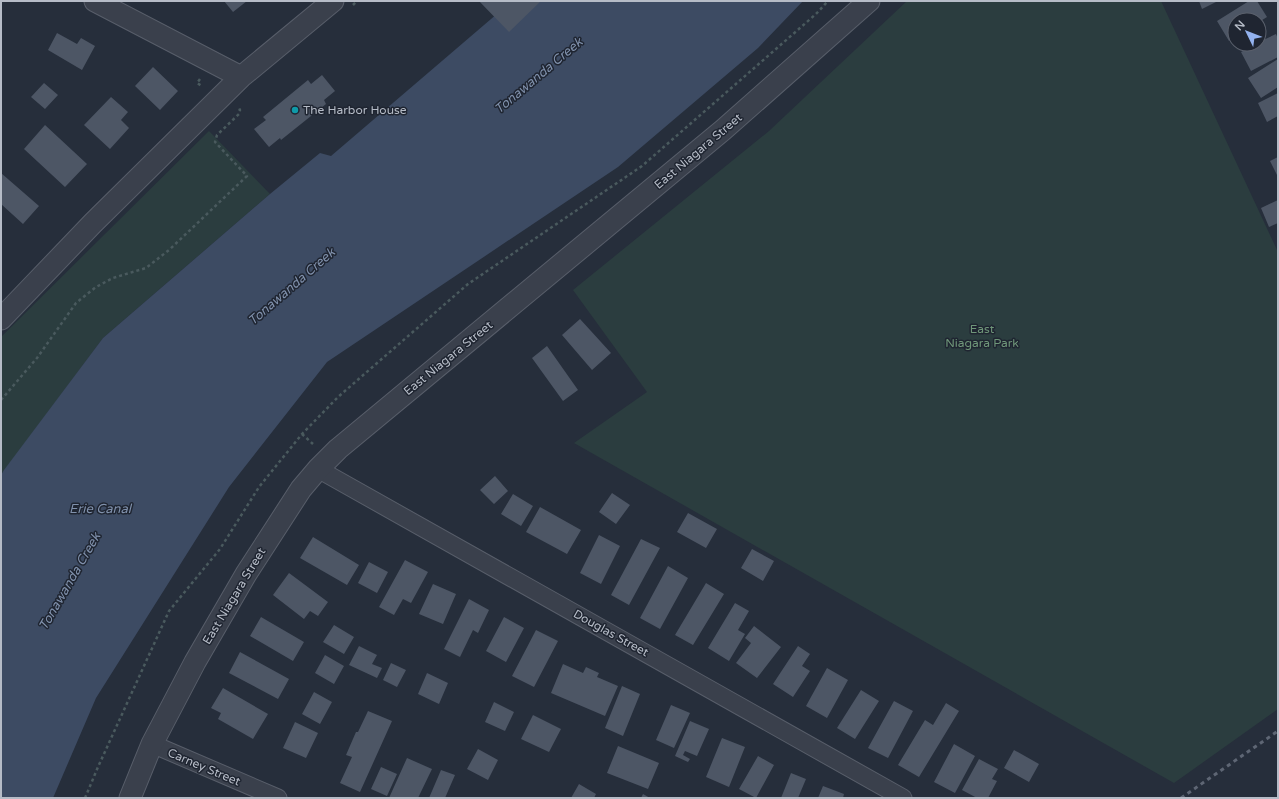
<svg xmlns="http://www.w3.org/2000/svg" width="1279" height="799" viewBox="0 0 1279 799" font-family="'Varela Round',sans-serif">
<rect width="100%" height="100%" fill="#262e3b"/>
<path fill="#2b3d3f" d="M907 1H1161L1278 252V709L1174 783 574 443 647 392 573 290 769 131Z
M209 131 270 194 103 338 1 475V337Z"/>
<path fill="#3d4b63" d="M512 1H803L758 48 618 167 327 362 229 487 96 698 53 798H1V475L4 470 103 338 270 194 320 153 331 156Z"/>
<path fill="#4d5665" d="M224 1H247L233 12Z
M479 1H541L509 32Z
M1199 1H1218L1202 9Z
M1249 1H1257L1267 17 1259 22V20H1235V37L1229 41 1217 21Z
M57 33 77 44 81 38 95 46 82 70 48 50Z
M1276 34 1278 39V57L1251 71 1241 52 1256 44H1259V42Z
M1278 59V87L1261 98 1248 78Z
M153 67 178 91 160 110 135 86Z
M322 75 335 91 324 100 326 104 281 140 280 138 269 147 254 129 266 120 263 117 308 80 311 84Z
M44 83 58 95 45 109 31 97Z
M1278 93V116L1267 122 1258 103Z
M111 97 128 112 121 120 129 128 110 149 84 125Z
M45 125 87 164 65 187 24 149Z
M1278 157V177L1270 161Z
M1 173 39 206 23 224 1 204Z
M1278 200V223L1269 227 1261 208Z
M580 319 611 353 592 370 562 335Z
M547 346 578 390 563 401 532 358Z
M495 476 508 491 494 504 480 490Z
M612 493 630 505 616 524 599 512Z
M513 494 533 506 521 526 501 514Z
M540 507 581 530 567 554 526 532Z
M688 513 717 529 706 548 677 532Z
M599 535 620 546 601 584 580 573Z
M313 537 359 565 347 585 300 558Z
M641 539 660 548 629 605 611 595Z
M752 549 774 561 763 581 741 568Z
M405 560 428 572 411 603 403 599 394 615 379 607Z
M369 562 388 572 377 593 358 583Z
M668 566 688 578 660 629 640 618Z
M289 573 328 602 318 616 310 611 304 619 273 595Z
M706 583 724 594 693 645 675 635Z
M433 584 456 594 443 624 419 614Z
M469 599 489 610 478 633 473 630 460 657 444 649Z
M735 603 749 611 738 630 745 634 729 661 708 648Z
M261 617 304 642 293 661 250 636Z
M504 617 524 628 506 662 486 651Z
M334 625 354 637 344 654 323 642Z
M754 626 781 647 757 678 736 663 751 643 745 638Z
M536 630 558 641 534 687 512 676Z
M359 646 377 655 372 664 382 668 377 678 349 665Z
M798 646 810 654 802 666 810 671 793 697 773 684Z
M240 652 289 679 278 699 229 673Z
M325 655 344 666 334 684 315 673Z
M391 663 406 670 397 687 383 680Z
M563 664 583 673 586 667 599 673 597 677 618 686 605 716 551 693Z
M827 668 848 680 827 718 806 706Z
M427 673 448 683 439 704 418 694Z
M622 686 640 694 623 736 605 728Z
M223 688 268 714 253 739 218 719 221 713 211 708Z
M861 690 879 701 855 739 837 728Z
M314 692 332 702 320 724 302 714Z
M894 701 913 711 888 758 868 748Z
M494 702 514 712 505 731 485 722Z
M946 703 959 711 919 777 898 765 925 720 933 725Z
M671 705 690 713 674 748 656 740Z
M368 711 392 721 360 792 340 783 352 757 346 755 356 732H358Z
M533 715 561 729 549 752 521 739Z
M690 721 709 729 697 756 685 751 683 755 690 759 688 762 675 756Z
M295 722 318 733 306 758 283 748Z
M722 738 745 747 729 787 706 777Z
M954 744 975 756 955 793 934 782Z
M618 746 659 763 648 789 607 773Z
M478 749 498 760 488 780 467 769Z
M1014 750 1039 764 1029 782 1004 768Z
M758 756 774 765 756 798 739 789Z
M407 758 432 769 418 798H389Z
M979 759 998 769 992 779 997 781 988 798H977L962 790Z
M381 767 397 774 387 796 371 789Z
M441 770 455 775 445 798H429Z
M791 773 806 779 798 798H781Z
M579 784 596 794 594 798H571Z
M823 786 844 794 843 798H818Z
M643 794 650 798H641Z"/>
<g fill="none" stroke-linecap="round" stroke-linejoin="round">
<g stroke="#585e6a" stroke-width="19">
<path id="minor" d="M318 469 903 798
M152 744 278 798"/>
</g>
<g stroke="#585e6a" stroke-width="23">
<path id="tertiary" d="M95 1 241 77
M1 319 93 223 241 77 333 1
M130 798 152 744 195 662 246 574 301 489 318 469 338 449 723 130 869 1"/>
</g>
<path stroke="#4a5a5e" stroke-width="2.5" stroke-dasharray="3 3" stroke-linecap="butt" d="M353 5 357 1
M200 79 197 83 202 86
M1 400 37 358 76 303 96 287 113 278 146 268 169 250 247 176 215 142 217 135 239 114 240 110 239 108
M302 434 313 444
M85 798 98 767 169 611 220 549 259 487 302 434 338 397 468 284 642 166 816 14 828 1"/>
<use href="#minor" stroke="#3a404c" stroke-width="17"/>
<use href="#tertiary" stroke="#3a404c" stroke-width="21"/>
<path stroke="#5e6674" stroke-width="3" stroke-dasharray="4 4" stroke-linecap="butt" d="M1181 798 1278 731"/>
</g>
<circle fill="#0f9aa8" stroke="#1f2531" stroke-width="1.5" cx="295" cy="110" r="4"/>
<g text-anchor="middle" stroke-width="3" stroke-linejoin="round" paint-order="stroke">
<g font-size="12" fill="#b6bcc7" stroke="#1f2531" text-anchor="start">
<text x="303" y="114">The Harbor House</text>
</g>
<g font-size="12" fill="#b6bcc7" stroke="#1f2531">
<text transform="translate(698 151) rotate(-40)" y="4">East Niagara Street</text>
<text transform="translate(448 358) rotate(-39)" y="4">East Niagara Street</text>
<text transform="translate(234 596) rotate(-59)" y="4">East Niagara Street</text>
<text transform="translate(611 633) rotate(29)" y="4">Douglas Street</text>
<text transform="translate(204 767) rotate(23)" y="4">Carney Street</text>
</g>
<g font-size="12" fill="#6f9679" stroke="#1f2531">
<text x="982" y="333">East<tspan x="982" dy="14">Niagara Park</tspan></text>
</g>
<g font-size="13" font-style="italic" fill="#8091ac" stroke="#1f2531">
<text transform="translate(538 75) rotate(-40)" y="5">Tonawanda Creek</text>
<text transform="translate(291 286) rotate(-41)" y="5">Tonawanda Creek</text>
<text x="100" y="513">Erie Canal</text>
<text transform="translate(69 581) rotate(-60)" y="5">Tonawanda Creek</text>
</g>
</g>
<rect width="1279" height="799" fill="none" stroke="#b6bcc7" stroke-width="4"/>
<g transform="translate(1247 32) rotate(313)"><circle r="19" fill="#1f2531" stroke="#5b616d"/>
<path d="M0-3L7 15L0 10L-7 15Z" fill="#93b2ee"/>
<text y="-6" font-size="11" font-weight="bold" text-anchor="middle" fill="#b6bcc7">N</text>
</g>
</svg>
